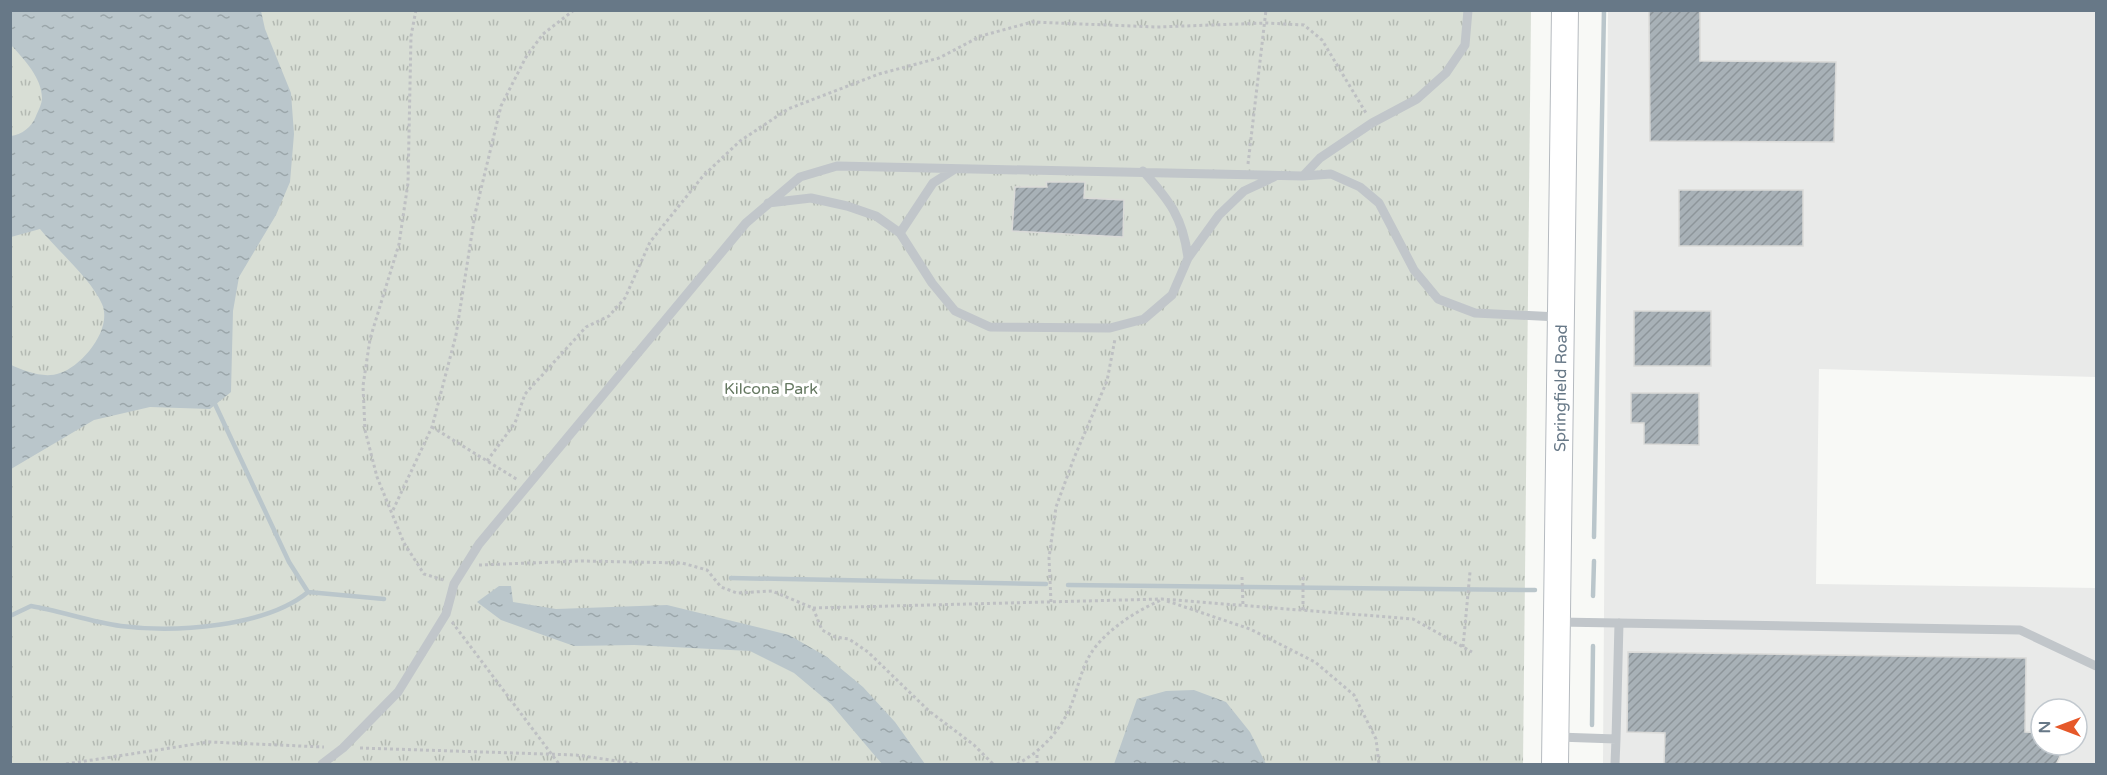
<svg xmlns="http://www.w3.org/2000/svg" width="2107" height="775" viewBox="0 0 2107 775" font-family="'Varela Round',sans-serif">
<defs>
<pattern id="park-tufts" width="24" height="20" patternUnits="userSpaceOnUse" patternTransform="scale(1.5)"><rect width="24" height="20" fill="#d8ded5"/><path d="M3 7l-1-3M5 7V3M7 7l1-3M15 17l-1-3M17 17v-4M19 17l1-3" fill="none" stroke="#b3b9b2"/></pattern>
<pattern id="water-ripples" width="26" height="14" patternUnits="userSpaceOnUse" patternTransform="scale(1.5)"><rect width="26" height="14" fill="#bac6cb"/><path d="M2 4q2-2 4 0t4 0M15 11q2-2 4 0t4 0" fill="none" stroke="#9ba6aa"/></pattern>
<pattern id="building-hatch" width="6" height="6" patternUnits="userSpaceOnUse" patternTransform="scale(1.5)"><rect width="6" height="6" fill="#a8b1b7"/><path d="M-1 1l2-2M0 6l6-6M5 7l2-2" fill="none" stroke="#8d959a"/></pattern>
</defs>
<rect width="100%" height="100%" fill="#f8f9f6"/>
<path fill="#e9eae9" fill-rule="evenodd" d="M1608 11H2096V377L1819 369 1816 584 2096 588V764H1603ZM2041 709H2077V745H2041Z"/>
<path fill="url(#park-tufts)" d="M10 11H1531L1523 764H11Z"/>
<path fill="url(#water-ripples)" d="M11 10 261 11 265 29 291 93 294 134 290 182 276 215 239 277 233 311 231 392 210 409 150 407 94 420 11 469V365C25 371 44 379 60 373 82 366 113 329 102 304 91 279 58 251 40 229L11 237V136C21 135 32 127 36 116 38 111 42 104 42 98 42 78 24 59 11 45Z
M499 586H511L513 602 556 609 667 605 789 635 827 657 863 687 895 722 925 764H882L831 704 794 673 750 651 634 645 574 646 501 620 477 602Z
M1194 690 1226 702 1250 732 1266 764H1114L1137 699 1166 691Z"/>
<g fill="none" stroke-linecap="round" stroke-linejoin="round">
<path stroke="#bac6cb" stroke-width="4.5" d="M214 402 289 562 308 592 384 599
M1594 537 1604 10
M731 578 1046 584
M1068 585 1535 590
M1593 596 1594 561
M10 616 31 606C61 611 91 622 121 626 174 633 266 627 308 592
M1592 725 1593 646"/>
</g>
<path fill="url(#building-hatch)" stroke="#dadad8" stroke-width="1.5" d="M1649 10H1700V61L1836 62 1834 142 1650 141Z
M1046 182H1085L1084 198 1124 200 1123 237 1012 231 1015 187H1047Z
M1679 190H1803V246H1679Z
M1634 311H1711V366H1634Z
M1631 393H1699V445L1644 444V423H1631Z
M1628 652 2026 658 2025 732 2041 733V745H2065L2056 765H1664L1665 733 1627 732Z"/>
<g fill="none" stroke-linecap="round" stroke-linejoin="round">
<g stroke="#b6bbc0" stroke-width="28">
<g id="secondary">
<path id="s1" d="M1555 764 1565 10"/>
</g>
</g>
<path stroke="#bec0c3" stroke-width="3" stroke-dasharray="3 3" stroke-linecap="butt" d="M416 10 411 36 408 183 399 244 370 339 363 386 365 430 377 477 404 543 424 574 444 580
M1248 164 1266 10
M432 427 518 480
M487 461 515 423 525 394 586 327 609 316 625 298 650 242 703 176 740 141 788 109 879 74 939 58 981 36 1032 22 1157 27 1266 23 1304 25 1322 40 1366 113
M393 510 432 427 456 335 475 214 501 106 526 57 543 34 574 10
M479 565 581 561 682 563 707 570 721 587 737 593 772 591 813 608 822 630 835 637 849 639 868 652 929 711 974 745 993 764
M1242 577 1243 606
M1303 577V610
M1167 601 1250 629 1315 662 1354 695 1376 739 1379 764
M1051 602 1049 558 1056 507 1074 458 1107 381 1115 339
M813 608 1162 599 1413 619 1472 652
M452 622 559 764
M1463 647 1470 572
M360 748 576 755 638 764
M66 764 209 742 324 747
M1017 764C1039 753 1057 734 1068 712 1079 690 1080 665 1097 645 1114 625 1137 611 1161 600
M1037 764V752"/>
<path stroke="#c1c6ca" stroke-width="9" d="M1143 171C1170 201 1183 218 1188 258
M1303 176 1320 158 1372 123 1417 99 1446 73 1465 45 1468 10
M768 203 811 198 847 206 876 216 900 233 932 283 955 311 990 327 1110 328 1144 319 1172 295 1188 258 1219 215 1244 191 1274 177
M900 233 933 183 955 169
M1558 622 2020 630 2096 666
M1558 737 1616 739 1615 764
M1616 739 1619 623
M322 764 343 748 398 692 446 614 454 584 479 544 746 223 800 177 837 166 1303 176 1331 174 1360 187 1379 203 1414 270 1438 299 1475 313 1558 317"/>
<use href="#secondary" stroke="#fff" stroke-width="26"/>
</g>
<g text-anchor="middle" stroke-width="6" stroke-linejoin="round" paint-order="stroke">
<g font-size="16" fill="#677887" stroke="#fff">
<text dy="6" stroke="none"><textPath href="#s1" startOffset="376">Springfield Road</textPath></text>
</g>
<g font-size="16" fill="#667962" stroke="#fff">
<text x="771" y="394">Kilcona Park</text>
</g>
</g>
<rect width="2107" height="775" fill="none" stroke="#677887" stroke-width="24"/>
<g transform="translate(2059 727) rotate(270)"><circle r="28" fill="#ffffff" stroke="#c2c9cf" stroke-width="1.5"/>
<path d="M0-4.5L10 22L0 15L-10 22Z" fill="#e65829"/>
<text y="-9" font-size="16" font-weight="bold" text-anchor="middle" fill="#677887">N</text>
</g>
</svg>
